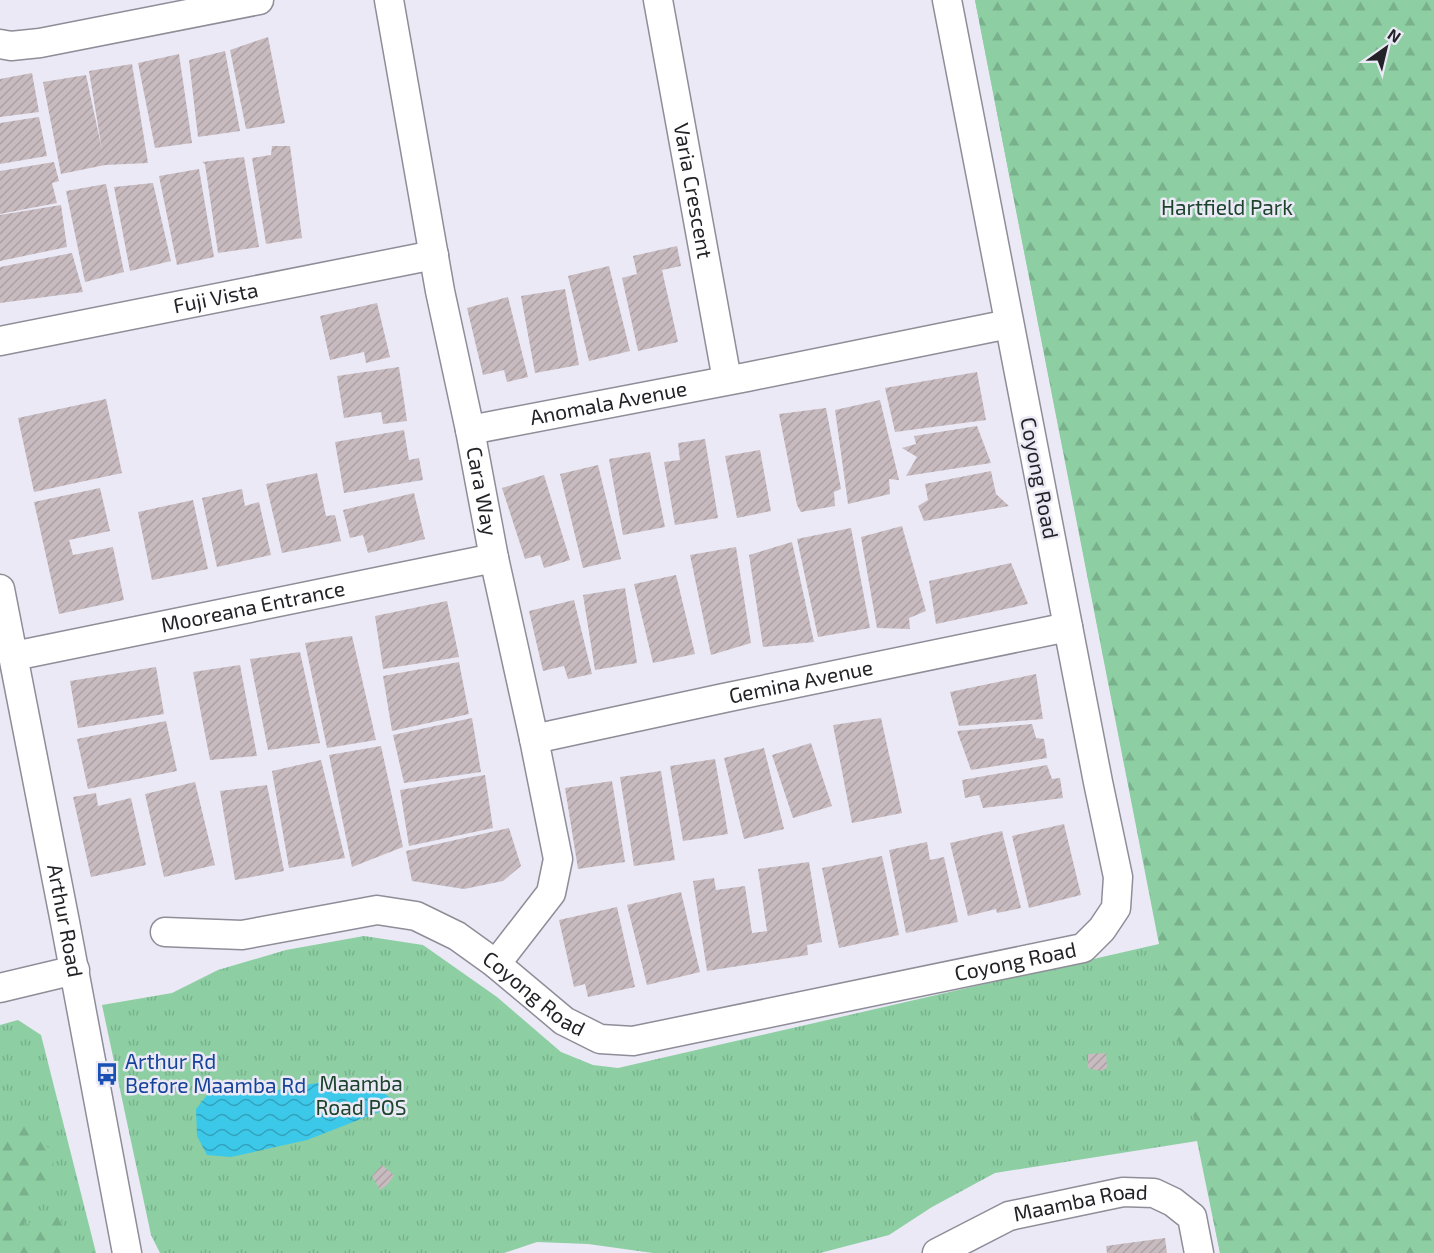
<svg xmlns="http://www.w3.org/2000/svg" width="1434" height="1253" viewBox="0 0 1434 1253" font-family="'Exo 2',sans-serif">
<defs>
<pattern id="grass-tufts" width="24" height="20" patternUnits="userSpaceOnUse" patternTransform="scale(1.5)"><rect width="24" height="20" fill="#8dcea3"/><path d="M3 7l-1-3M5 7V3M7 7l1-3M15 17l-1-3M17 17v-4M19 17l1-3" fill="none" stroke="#79b18c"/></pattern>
<pattern id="forest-firs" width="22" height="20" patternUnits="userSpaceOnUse" patternTransform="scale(1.5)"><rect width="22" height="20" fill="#8dcea3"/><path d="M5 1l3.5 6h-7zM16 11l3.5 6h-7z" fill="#79b18c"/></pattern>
<pattern id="water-waves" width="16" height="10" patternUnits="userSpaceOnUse" patternTransform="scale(1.5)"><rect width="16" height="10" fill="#3cc8e9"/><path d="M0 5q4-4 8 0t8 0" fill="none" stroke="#32a2bd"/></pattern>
<pattern id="building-hatch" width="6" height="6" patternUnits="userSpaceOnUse" patternTransform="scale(1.5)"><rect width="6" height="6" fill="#c8bbbf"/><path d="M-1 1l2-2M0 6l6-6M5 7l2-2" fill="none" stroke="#aca0a4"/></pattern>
</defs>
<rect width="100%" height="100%" fill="#eae9f5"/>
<path fill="url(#grass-tufts)" d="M975 0H1434V1253H1220L1197 1141 995 1173 932 1207 889 1235 820 1253H653L588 1244 537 1242 504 1253H160L151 1235 102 1005 172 993 218 970 286 950 364 936 423 945 497 997 561 1052 593 1065 618 1068 1159 944Z
M18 1020 41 1035 96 1253H0V1025Z"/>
<path fill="url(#forest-firs)" d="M975 0H1434V1253H1220Z
M0 1113 3 1123 23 1124 36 1122 54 1161 48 1192 25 1219 24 1227 42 1214 59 1213 70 1253H0Z"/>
<path fill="url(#water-waves)" d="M323 1082 372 1084 396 1102 379 1112 307 1140 231 1157 207 1155 197 1136 196 1109 208 1094 267 1092Z"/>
<path fill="url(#building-hatch)" d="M268 37 285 123 246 129 230 50Z
M225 51 240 131 198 137 189 60Z
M179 54 192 143 155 148 138 63Z
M132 64 148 163 105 165 61 174 43 82 86 75 102 150 89 71Z
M32 73 39 112 0 117V79Z
M39 117 47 156 0 164V123Z
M272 146H290L302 238 266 244 252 158 271 155Z
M244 157 259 247 218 253 205 164 202 162Z
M54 162 59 181 52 183 57 203 0 214V171Z
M199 169 214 257 177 265 159 176Z
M153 183 171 261 130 271 114 187Z
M106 184 124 272 85 282 66 191Z
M61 205 67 247 0 261V215Z
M677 246 681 266 662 270 678 342 638 351 622 278 637 274 633 256Z
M72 253 83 292 0 303V267Z
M609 266 630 351 589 361 568 276Z
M565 289 579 365 535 373 521 296Z
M508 297 528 377 507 382 504 370 483 375 467 308Z
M377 303 390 357 366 363 364 352 330 360 320 316Z
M399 367 407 421 383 424 381 412 344 418 337 376Z
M977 372 986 420 895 432 885 388Z
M106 399 122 473 34 492 18 418Z
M880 400 899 480 889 479 890 494 848 504 835 410Z
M826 408 841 489 834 492 835 506 801 512 797 505 779 414Z
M977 426 991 463 906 476 917 457 902 448 916 444 914 436Z
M404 430 409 460 419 458 423 480 344 493 335 442Z
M705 439 718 518 675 525 664 462 680 460 678 443Z
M760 450 771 511 737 518 725 456Z
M650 452 665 527 623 535 609 459Z
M598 465 621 559 583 568 560 474Z
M991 471 996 494 1009 506 924 521 918 506 928 500 925 484Z
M317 473 326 516 335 515 341 541 282 553 266 484Z
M544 475 570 560 544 568 540 555 525 559 502 488Z
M100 488 110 531 69 540 73 555 113 547 124 600 59 614 34 502Z
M242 489 245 506 259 502 271 555 217 567 202 498Z
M414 493 425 539 368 553 363 535 350 538 343 510Z
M193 500 208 569 152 580 138 512Z
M902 526 926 611 909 618 910 629 877 628 861 537Z
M851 528 870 628 818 637 797 539Z
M792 542 814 642 763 647 749 555Z
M736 547 751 643 711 655 690 555Z
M1011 563 1028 604 936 624 929 581Z
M676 575 695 654 653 663 634 584Z
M625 588 637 663 595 670 583 595Z
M574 600 592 674 568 679 564 666 543 671 529 611Z
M447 601 459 657 383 669 375 616Z
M352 636 376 740 327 748 305 643Z
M300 652 320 743 268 750 250 659Z
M459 662 469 714 392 731 383 676Z
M240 665 257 756 210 760 193 672Z
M156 667 164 714 78 728 70 681Z
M1036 674 1043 719 959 726 950 692Z
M472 718 481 772 404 783 393 735Z
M881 718 902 813 852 823 833 725Z
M166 721 177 771 88 789 77 739Z
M1032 724 1036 738 1044 739 1047 758 971 770 957 731Z
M811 743 832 806 793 818 772 755Z
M381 746 403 847 352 867 329 755Z
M764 748 784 829 744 839 724 758Z
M715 759 728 834 683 841 670 766Z
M321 760 345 858 289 868 272 771Z
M1047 765 1052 779 1060 778 1063 798 983 808 979 795 965 798 962 780Z
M661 771 675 860 634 866 620 777Z
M485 775 493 828 409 846 400 790Z
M612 781 625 862 578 869 565 788Z
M195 782 215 865 164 877 145 794Z
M267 785 284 871 235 880 220 791Z
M96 793 98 806 131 798 146 865 91 877 73 797Z
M1064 824 1081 895 1029 908 1012 836Z
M509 828 521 866 503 881 464 889 412 881 406 851Z
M1002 831 1021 908 997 913 996 909 968 916 950 843Z
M927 842 930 860 944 857 958 922 906 933 889 850Z
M882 856 899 935 839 948 822 868Z
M809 862 822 942 807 945 808 955 707 971 693 881 714 878 716 890 745 886 752 933 767 931 758 869Z
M681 892 700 972 647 985 627 905Z
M617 907 635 987 588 997 585 984 574 987 559 920Z
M1106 1053 1107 1068 1100 1071 1088 1068V1054Z
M382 1165 394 1175 388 1184 380 1190 372 1176Z
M1165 1238 1167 1253H1107L1106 1246Z"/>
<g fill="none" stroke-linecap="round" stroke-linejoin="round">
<g stroke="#8e8d98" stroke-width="31">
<g id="street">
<path id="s1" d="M389 0 440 291 470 430 494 558 534 739 558 859 551 893 496 964"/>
<path id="s2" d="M658 0 727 380"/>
<path d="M0 44 11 46 40 43 259 0"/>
<path id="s3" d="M0 341 434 255"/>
<path id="s4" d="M470 430 747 377 1009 324"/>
<path id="s5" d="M0 589 65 922 127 1253"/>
<path id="s6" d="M14 656 494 558"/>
<path id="s7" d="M534 739 724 698 1068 627"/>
<path id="s8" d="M165 932 242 935 377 910 416 916 457 936 496 964 564 1021 600 1039 633 1041 1083 948 1102 929 1116 908 1118 877 1098 782 947 0"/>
<path d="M0 988 75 970"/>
<path id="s9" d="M937 1253 1009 1216 1123 1192 1154 1193 1173 1202 1192 1217 1199 1253"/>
</g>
</g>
<use href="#street" stroke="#fff" stroke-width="28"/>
</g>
<defs>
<g id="bus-bare" transform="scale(1.8)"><path d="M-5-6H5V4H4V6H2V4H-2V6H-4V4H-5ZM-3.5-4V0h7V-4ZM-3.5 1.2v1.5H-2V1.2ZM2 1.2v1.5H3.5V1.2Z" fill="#1a4fb4" stroke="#eae9f5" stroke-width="2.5" paint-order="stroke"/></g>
</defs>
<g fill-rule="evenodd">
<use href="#bus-bare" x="107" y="1074"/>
</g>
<g text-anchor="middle" stroke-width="5" stroke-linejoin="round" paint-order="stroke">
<g font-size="21" fill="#232327" stroke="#eae9f5">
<text dy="7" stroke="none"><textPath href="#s2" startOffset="194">Varia Crescent</textPath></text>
<text dy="7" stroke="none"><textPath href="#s3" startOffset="220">Fuji Vista</textPath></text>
<text dy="7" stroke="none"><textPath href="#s4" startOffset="141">Anomala Avenue</textPath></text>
<text transform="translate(1039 478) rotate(79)" y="7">Coyong Road</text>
<text dy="7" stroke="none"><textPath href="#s1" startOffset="500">Cara Way</textPath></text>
<text dy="7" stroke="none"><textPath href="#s6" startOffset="244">Mooreana Entrance</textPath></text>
<text dy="7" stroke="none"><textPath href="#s7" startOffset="273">Gemina Avenue</textPath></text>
<text dy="7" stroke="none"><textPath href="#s5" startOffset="338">Arthur Road</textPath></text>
<text dy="7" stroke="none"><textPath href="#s8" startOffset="900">Coyong Road</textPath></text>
<text dy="7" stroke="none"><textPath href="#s8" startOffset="396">Coyong Road</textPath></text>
<text dy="7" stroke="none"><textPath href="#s9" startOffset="154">Maamba Road</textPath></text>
</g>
<g font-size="21" fill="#1c442c" stroke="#eae9f5">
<text x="1227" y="215">Hartfield Park</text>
<text x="361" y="1091">Maamba<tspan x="361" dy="24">Road POS</tspan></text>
</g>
<g font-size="21" fill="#164399" stroke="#eae9f5" text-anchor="start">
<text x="125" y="1069">Arthur Rd<tspan x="125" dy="24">Before Maamba Rd</tspan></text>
</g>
</g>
<g transform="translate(1386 48) rotate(34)" stroke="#eae9f5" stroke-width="4.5" paint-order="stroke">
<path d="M0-4.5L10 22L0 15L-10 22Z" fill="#232327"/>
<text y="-9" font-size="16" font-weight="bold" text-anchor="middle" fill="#232327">N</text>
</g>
</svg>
